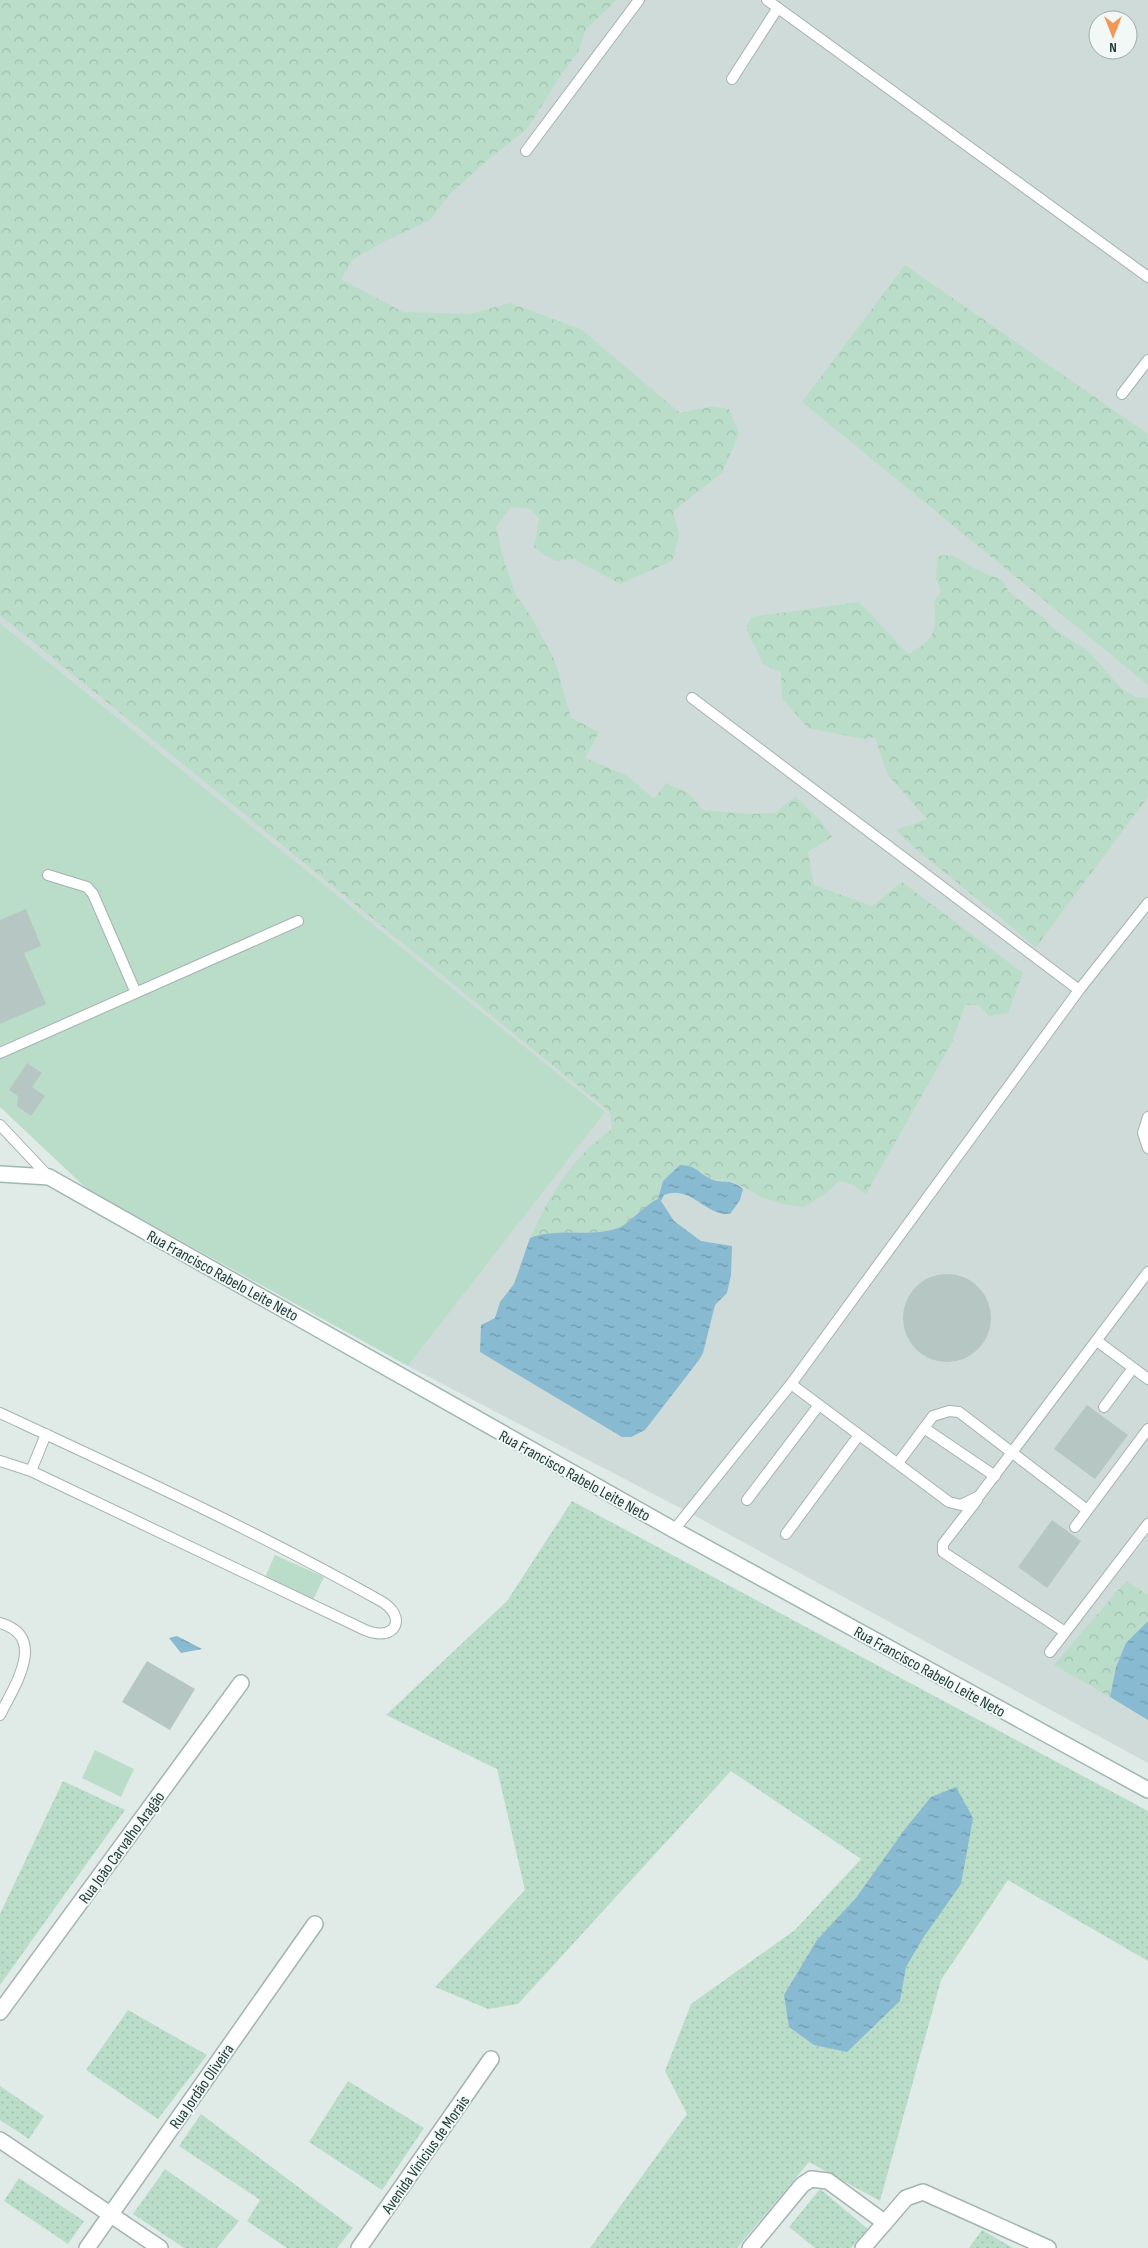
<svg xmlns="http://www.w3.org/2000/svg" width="1148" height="2248" viewBox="0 0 1148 2248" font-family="'Sofia Sans Condensed',sans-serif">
<defs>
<pattern id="grass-dots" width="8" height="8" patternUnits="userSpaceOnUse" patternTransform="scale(1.25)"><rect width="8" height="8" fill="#b9ddc9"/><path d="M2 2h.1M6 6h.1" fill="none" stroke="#9fbfad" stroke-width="1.8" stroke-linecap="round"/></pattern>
<pattern id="forest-crowns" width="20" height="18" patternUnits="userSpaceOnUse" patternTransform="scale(1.25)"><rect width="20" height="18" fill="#b9ddc9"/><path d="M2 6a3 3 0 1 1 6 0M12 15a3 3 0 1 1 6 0" fill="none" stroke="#9fbfad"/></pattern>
<pattern id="water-ripples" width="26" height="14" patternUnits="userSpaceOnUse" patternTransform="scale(1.25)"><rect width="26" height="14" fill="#88bad1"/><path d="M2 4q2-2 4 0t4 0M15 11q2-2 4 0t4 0" fill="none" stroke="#6f98ab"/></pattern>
</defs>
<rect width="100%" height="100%" fill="#e0ebe8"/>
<path fill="#cfdbd8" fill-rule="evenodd" d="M0 0H1148V1763L688 1512 408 1366 604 1112 0 623ZM1098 20H1128V50H1098Z"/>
<path fill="url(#grass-dots)" d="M572 1501 1148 1811V1961L1008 1880 941 1980 880 2201 809 2162 737 2248H590L687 2114 665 2071 691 2004 795 1930 861 1859 731 1771 518 2004 488 2009 435 1987 525 1890 497 1769 386 1715 507 1601Z
M63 1781 125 1810 0 1985V1914Z
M128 2010 207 2055 158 2119 86 2070Z
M348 2081 424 2128 382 2190 309 2142Z
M0 2086 44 2116 29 2139 0 2120Z
M201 2114 353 2228 337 2248H287L247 2221 260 2200 179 2146Z
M165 2169 239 2221 217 2248H184L133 2214Z
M19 2178 84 2221 68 2244 4 2201Z
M820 2189 868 2229 851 2248H815L789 2227Z
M982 2230 1013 2248H969Z"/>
<path fill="url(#forest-crowns)" d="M0 0H617L586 29 578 52 561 75 527 129 491 157 450 194 430 220 383 242 352 260 341 279 403 312 469 314 511 303 582 330 680 413 712 406 729 409 739 433 722 473 673 511 679 535 672 561 620 584 574 559 556 561 534 548 539 519 531 509 511 507 496 527 504 561 516 595 532 618 555 661 571 718 599 732 585 758 626 775 654 799 666 783 688 793 703 810 751 814 776 813 795 796 820 820 832 837 808 852 814 885 872 906 902 882 1023 973 1008 1013 989 1016 979 1005H965L952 1042 866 1194 853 1185 839 1181 825 1194 804 1207 782 1204 761 1197 734 1182 708 1178 702 1171 663 1181 658 1199C645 1205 627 1225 618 1228 589 1238 559 1227 530 1238 550 1195 572 1157 612 1129L610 1112 0 615Z
M905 265 1148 434V685L802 402Z
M952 555 977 570 1002 580 1009 592 1044 618 1055 630 1088 651 1121 688 1136 697 1148 698V797L1036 947 916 849 896 830 927 819 887 774 875 737 864 739 808 728 782 698 781 672 764 665 746 629 751 617 859 602 908 654C935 639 938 631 934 601L941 592 936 579 937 556Z
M1126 1581 1148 1595V1623L1116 1667 1110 1697 1054 1665Z"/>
<path fill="#b9ddc9" d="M0 623 605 1112 408 1366 87 1189 0 1107Z
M275 1555 324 1577 313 1600 265 1577Z
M95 1750 134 1769 121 1797 82 1778Z"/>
<path fill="url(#water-ripples)" d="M680 1165C697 1166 696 1171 709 1178 721 1185 729 1177 743 1189L740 1200 730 1214C705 1216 691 1184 664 1195L661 1201 674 1221 701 1241 732 1246 731 1275 727 1293 715 1305 703 1353 699 1360 645 1430 631 1437H622L480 1352 481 1325 495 1318 500 1302 514 1284 530 1238C559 1227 589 1238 618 1228 628 1225 644 1205 658 1199L663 1181Z
M1147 1622 1148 1623V1720L1110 1697 1116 1667 1126 1643Z
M177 1636 202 1649 181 1653 169 1638Z
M956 1787 973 1818 961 1884 923 1938 906 1967 900 2001 847 2052 814 2045 789 2027 784 1995 817 1940 856 1898 905 1829 931 1797Z"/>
<path fill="#b6c6c2" d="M26 909 41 946 24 953 46 1004 0 1024V920Z
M27 1063 42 1073 32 1087 45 1096 31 1116 17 1106 18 1096 9 1090Z
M903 1318a44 44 0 1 1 88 0a44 44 0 1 1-88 0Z
M1087 1405 1128 1435 1095 1479 1054 1449Z
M1052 1520 1081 1541 1047 1588 1018 1567Z
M147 1661 195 1689 170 1730 122 1702Z"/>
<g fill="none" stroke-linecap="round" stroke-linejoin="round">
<g stroke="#a3b3b0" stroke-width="12">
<path id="lane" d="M767 0 1148 277
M732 79 777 9
M526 151 639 0
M1122 394 1148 360
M692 698 1079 990
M48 875 87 887 93 894 136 993
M0 1053 298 921
M1148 1117 1143 1133 1148 1148
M0 1125 49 1177
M1097 1341 1148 1379
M791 1384 949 1502 961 1505 979 1496 1148 1272
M1104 1407 1133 1368
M0 1413C127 1472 256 1531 379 1600 409 1616 396 1643 365 1630L31 1471 0 1461
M924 1428 995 1476
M898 1463 933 1416 949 1411 959 1412 1087 1510
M31 1471 46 1434
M747 1500 819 1405
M977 1500 943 1544V1552L1065 1632
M1075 1527 1148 1429
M674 1530 791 1384 1079 990 1148 903
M786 1534 859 1435
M0 1623C49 1637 13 1688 0 1715
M1050 1652 1148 1524"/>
</g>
<g stroke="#a3b3b0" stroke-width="18">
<path id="street" d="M0 2012 241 1683
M0 2140 160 2248
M87 2248 315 1924
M359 2248 491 2059
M750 2248 802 2185 811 2179 828 2181 884 2222
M863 2248 906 2198 923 2192 1048 2248"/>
</g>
<g stroke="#9fb7b2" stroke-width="18">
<path id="secondary" d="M0 1174 49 1177 674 1530 1148 1790"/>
</g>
<use href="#lane" stroke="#fff" stroke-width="10"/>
<use href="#street" stroke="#fff" stroke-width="15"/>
<use href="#secondary" stroke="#fff" stroke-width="15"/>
</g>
<g text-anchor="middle" stroke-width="4" stroke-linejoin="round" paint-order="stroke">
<g font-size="16" fill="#213c39" stroke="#f1f8f6">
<text transform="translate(223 1275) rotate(29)" y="6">Rua Francisco Rabelo Leite Neto</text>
<text transform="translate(575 1475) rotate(29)" y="6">Rua Francisco Rabelo Leite Neto</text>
<text transform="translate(930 1671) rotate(29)" y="6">Rua Francisco Rabelo Leite Neto</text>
<text transform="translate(121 1847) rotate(-54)" y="6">Rua João Carvalho Aragão</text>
<text transform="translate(201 2086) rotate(-55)" y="6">Rua Jordão Oliveira</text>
<text transform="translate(425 2154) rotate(-55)" y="6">Avenida Vinícius de Morais</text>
</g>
</g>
<g transform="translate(1113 35) rotate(180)"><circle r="24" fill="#f1f8f6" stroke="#9eadaa"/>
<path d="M0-4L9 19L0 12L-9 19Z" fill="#f39757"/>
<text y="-8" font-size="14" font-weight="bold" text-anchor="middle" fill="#213c39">N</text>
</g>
</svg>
